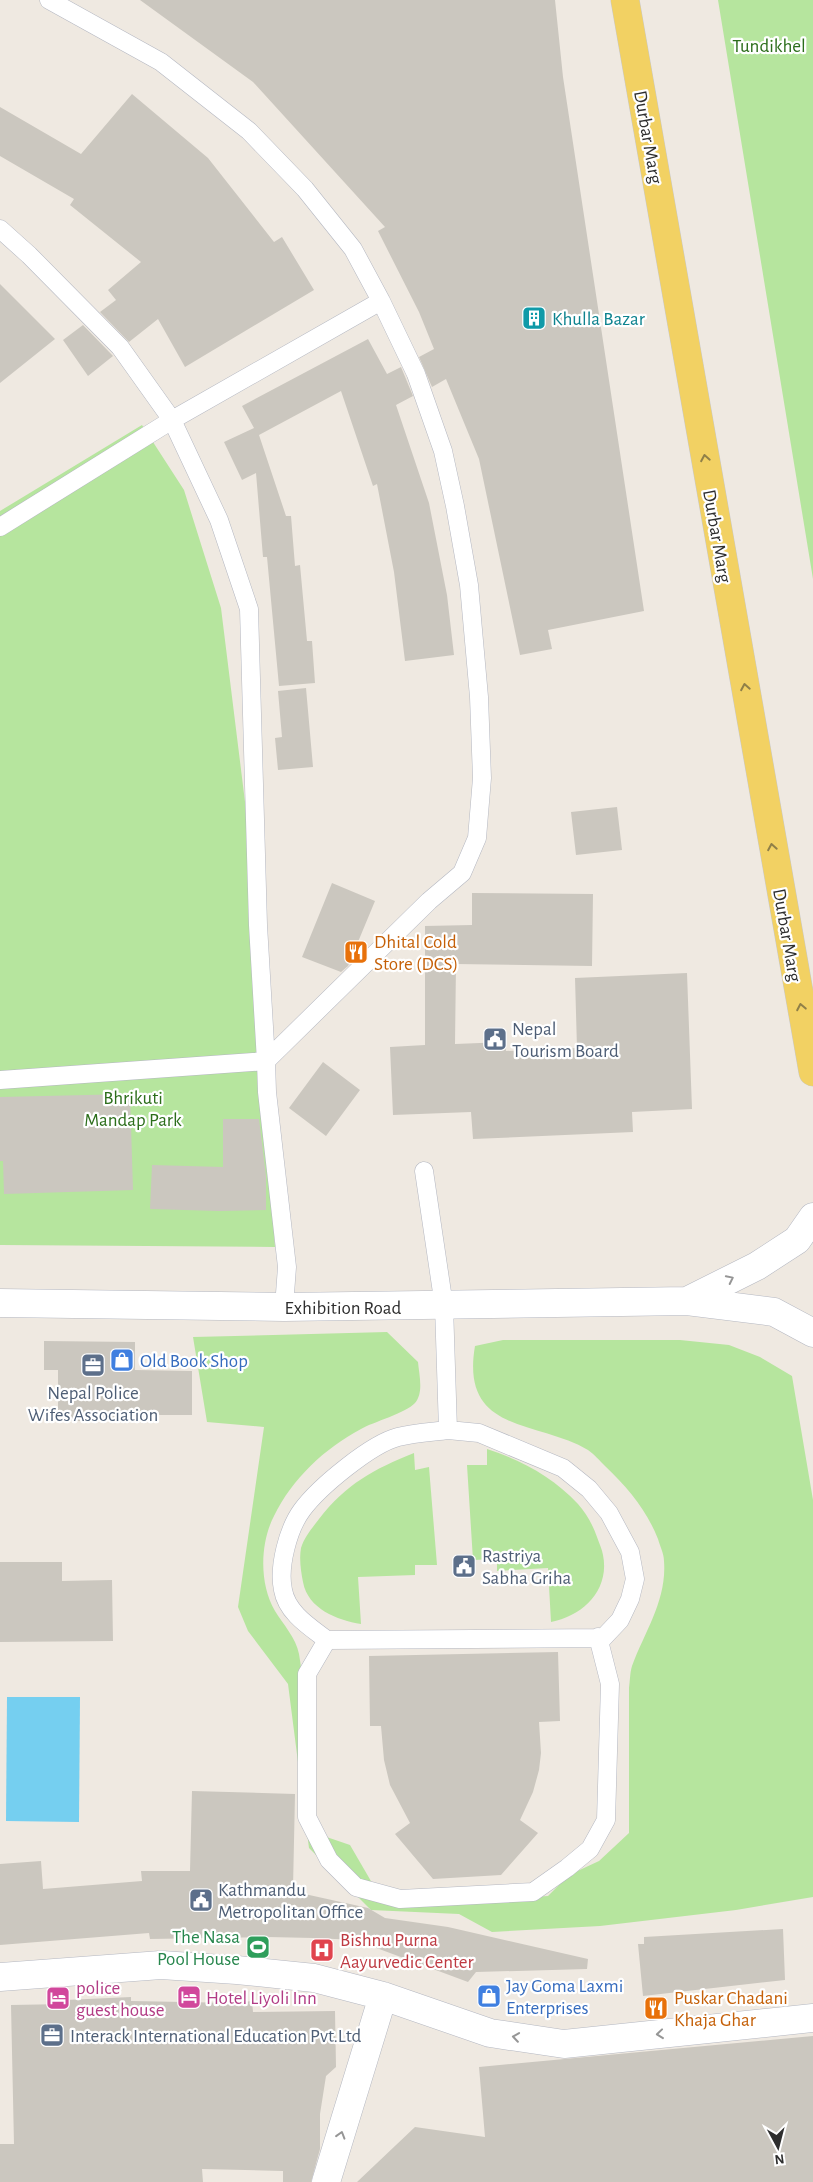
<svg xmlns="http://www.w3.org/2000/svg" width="813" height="2182" viewBox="0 0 813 2182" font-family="'Alegreya Sans',sans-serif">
<rect width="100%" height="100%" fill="#efe9e1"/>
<path fill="#b6e59e" d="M718 0H813V579Z
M142 425 184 490 221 608 247 818 275 1247 0 1245V511Z
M387 1332 418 1362C419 1374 424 1393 415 1403 406 1413 373 1422 361 1429 325 1448 292 1479 274 1516 260 1543 259 1584 275 1611 283 1624 296 1638 299 1654 303 1677 304 1702 305 1725 306 1761 308 1796 309 1831L350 1845 375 1888 464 1901 548 1896 569 1875 599 1861 629 1833V1688C630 1681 630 1672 632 1666 645 1631 667 1600 664 1561 664 1554 660 1546 658 1539 646 1509 628 1488 605 1466 600 1461 594 1454 588 1450 537 1420 460 1434 475 1346L503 1340H680L729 1345 760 1357 792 1376 813 1500V1897L736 1910 600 1926 492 1932 459 1914 371 1910 309 1848 288 1684 248 1631 238 1607 264 1427 207 1422 193 1337Z
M487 1449C521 1460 553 1477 578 1504 586 1513 593 1525 597 1537 599 1543 602 1549 603 1555 610 1590 583 1616 551 1622L548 1568 497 1571V1559L473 1560 467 1465H487Z
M414 1453 415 1470 429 1467 437 1565H415V1575L358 1577 361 1624C337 1620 308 1609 303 1582 301 1572 299 1559 301 1548 304 1538 312 1528 319 1519 346 1484 374 1469 414 1453Z"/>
<path fill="#75cff0" d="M7 1697H80L79 1822 6 1821Z"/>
<path fill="#cbc7bf" d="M140 0H555L563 77 644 611 548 630 552 649 520 655 479 459 446 379 432 387 419 357 434 349 419 312 378 231 385 227 253 82Z
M132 94 208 158 274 242 282 237 314 290 185 367 158 319 129 342 100 312 116 300 108 290 141 262 70 205 74 199 0 156V107L81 154Z
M0 284 55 339 0 383Z
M83 325 113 356 88 376 63 340Z
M368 339 387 374 401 367 413 396 396 405 429 503 447 595 454 655 405 661 394 572 377 484 373 486 341 391 259 435 286 516H291L295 566 300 565 307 641H312L315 683 279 686 267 557H263L256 473 242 480 224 442 254 428 242 406Z
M306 688 313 767 278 770 275 738 282 737 278 691Z
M617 807 622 850 576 855 571 812Z
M332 883 375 901 348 966 341 972 302 957Z
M472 893 593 894 592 966 456 964 455 1044 505 1042 506 1051 577 1048 575 978 687 973 692 1109 632 1112 633 1132 473 1139 471 1112 393 1115 390 1047 425 1045V926L472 925Z
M323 1062 360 1090 326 1136 289 1108Z
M130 1094 133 1190 4 1194 3 1161H0V1097Z
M223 1119H259L266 1176V1210L219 1211 150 1209 152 1165 223 1167Z
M44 1341 135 1342V1370L192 1371V1415H137V1421H58V1370H44Z
M0 1562H62V1581L112 1580 113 1641 0 1642Z
M558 1652 560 1721 539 1722 541 1753 539 1770 533 1792 520 1820 538 1833 501 1875 433 1879 395 1834 410 1823 390 1785 384 1760 381 1726H370L369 1656Z
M192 1791 295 1794 293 1888 282 1889 368 1908 385 1918 448 1927 588 1959 587 1969 476 1972 468 1982 355 1940 314 1938 268 1937 150 1939 149 1933 0 1945V1864L41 1861 43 1889 142 1881 141 1871H190Z
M783 1929 785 1980 643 1996 638 1944H644V1937Z
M131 1997V2001L236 2003 252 2001 253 2012 335 2011 336 2067 326 2076 320 2114V2149L311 2182H283V2171L202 2169 203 2182H0V2144H14L11 2005 66 2004V2000Z
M813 2036V2182H357L415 2127 485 2137 479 2067Z"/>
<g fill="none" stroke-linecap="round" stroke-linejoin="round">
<g stroke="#b4b7c1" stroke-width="19">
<path id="service" d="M49 0 161 62 249 131 305 189 353 249 381 301 416 374 443 451 455 506 469 585 479 697 482 778 477 838 462 873 429 901 266 1061 267 1092 287 1267 284 1307
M0 229 29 255 120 347 172 420 219 520 249 609 258 925 266 1061 0 1080
M0 527 172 420 381 301
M424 1171 444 1306 448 1430
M448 1430 479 1433 563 1468 589 1489 609 1513 630 1552 635 1579 630 1599 620 1620 603 1638 327 1640C310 1627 287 1613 283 1590 278 1567 288 1529 302 1510 319 1487 371 1444 398 1437 414 1433 432 1432 448 1430Z
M327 1640 307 1674V1817L329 1860 356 1887 400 1899 533 1892 567 1868 590 1849 606 1820 610 1684 598 1637"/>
</g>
<g stroke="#b4b7c1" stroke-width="29">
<path id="minor" d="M0 1977 161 1965 237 1970 314 1978 383 1996 490 2033 564 2044 813 2018
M326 2182 383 1996"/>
</g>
<g stroke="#b4b7c1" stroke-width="29">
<path id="secondary" d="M687 1301 757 1266 797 1240 813 1217
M0 1303 284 1307 687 1301 774 1312 813 1333"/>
</g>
<g stroke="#c9c9c9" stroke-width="29">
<path id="primary" d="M625 0 813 1072"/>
</g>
<use href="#service" stroke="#fff" stroke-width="18"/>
<use href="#minor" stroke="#fff" stroke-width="28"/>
<use href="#secondary" stroke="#fff" stroke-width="28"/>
<use href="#primary" stroke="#f2d163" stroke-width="28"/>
</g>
<defs><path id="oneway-chevron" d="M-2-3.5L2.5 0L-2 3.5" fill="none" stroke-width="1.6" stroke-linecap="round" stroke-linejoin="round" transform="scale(1.25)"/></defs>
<g stroke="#908048">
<use href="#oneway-chevron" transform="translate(705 458) rotate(-100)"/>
<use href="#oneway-chevron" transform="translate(745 687) rotate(-100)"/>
<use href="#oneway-chevron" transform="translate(772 847) rotate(-100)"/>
<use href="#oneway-chevron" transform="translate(801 1007) rotate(-101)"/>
</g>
<g stroke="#969696">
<use href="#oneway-chevron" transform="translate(730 1279) rotate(-26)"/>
<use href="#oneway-chevron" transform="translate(660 2034) rotate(174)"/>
<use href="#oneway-chevron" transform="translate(516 2037) rotate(-172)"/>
<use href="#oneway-chevron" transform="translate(341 2135) rotate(-73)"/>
</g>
<defs>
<g id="building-square" transform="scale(1.25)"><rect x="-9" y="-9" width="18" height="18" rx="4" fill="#0f9aa8" stroke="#fff"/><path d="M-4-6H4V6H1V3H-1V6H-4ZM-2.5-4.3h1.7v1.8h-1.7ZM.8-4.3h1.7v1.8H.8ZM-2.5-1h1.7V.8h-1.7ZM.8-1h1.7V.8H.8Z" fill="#fff"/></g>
<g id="restaurant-square" transform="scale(1.25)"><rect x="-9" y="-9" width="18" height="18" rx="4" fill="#e8710a" stroke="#fff"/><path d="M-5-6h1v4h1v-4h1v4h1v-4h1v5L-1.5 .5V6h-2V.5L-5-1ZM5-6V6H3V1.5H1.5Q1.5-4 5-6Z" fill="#fff"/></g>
<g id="civic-square" transform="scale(1.25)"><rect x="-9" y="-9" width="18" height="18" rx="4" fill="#5c6f8a" stroke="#fff"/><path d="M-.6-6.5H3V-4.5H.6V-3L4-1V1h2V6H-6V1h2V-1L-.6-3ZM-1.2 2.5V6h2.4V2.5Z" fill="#fff"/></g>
<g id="shop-square" transform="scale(1.25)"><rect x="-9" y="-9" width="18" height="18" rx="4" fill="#3f7fe0" stroke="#fff"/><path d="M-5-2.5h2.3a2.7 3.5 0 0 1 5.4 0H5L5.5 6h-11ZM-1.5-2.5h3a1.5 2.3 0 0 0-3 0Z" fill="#fff"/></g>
<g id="office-square" transform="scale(1.25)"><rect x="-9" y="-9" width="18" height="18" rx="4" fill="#5c6f8a" stroke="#fff"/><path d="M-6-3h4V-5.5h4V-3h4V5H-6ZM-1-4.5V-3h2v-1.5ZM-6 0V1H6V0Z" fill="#fff"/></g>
<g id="stadium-square" transform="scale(1.25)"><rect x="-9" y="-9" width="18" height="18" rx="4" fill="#2e9e5b" stroke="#fff"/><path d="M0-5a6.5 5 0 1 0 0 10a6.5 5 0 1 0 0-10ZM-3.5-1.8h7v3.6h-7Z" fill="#fff"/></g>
<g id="hospital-square" transform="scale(1.25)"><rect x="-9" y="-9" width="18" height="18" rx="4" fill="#e0444e" stroke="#fff"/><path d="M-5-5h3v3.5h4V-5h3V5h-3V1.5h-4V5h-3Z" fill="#fff"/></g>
<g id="hotel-square" transform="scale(1.25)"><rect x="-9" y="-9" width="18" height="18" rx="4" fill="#d1479c" stroke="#fff"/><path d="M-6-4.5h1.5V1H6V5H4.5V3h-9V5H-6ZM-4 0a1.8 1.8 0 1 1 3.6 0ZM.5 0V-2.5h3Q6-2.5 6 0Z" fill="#fff"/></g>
</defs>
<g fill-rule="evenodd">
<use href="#building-square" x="534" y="318"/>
<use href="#restaurant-square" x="356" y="952"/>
<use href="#civic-square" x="495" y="1039"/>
<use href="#shop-square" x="122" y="1360"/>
<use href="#office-square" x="93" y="1365"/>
<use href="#civic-square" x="464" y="1566"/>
<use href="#civic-square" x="201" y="1900"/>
<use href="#stadium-square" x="258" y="1947"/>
<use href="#hospital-square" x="322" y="1950"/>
<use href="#shop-square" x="489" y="1996"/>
<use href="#hotel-square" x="189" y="1997"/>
<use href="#hotel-square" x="58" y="1998"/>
<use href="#restaurant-square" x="656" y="2008"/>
<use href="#office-square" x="52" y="2035"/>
</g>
<g text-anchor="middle" stroke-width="4.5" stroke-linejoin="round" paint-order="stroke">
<g font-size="19" fill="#2c6e1b" stroke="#fff">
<text x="769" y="52">Tundikhel</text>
<text x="133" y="1104">Bhrikuti<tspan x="133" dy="22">Mandap Park</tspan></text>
</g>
<g font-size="19" fill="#2e2e2e" stroke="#fff">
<text transform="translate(649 137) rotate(80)" y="7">Durbar Marg</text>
<text transform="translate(718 536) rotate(80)" y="7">Durbar Marg</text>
<text transform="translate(788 935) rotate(80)" y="7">Durbar Marg</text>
<text x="343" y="1314">Exhibition Road</text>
</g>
<g font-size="19" fill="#0d838f" stroke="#fff" text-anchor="start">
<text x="552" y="325">Khulla Bazar</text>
</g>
<g font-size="19" fill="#c56008" stroke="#fff" text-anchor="start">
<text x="374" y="948">Dhital Cold<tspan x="374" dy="22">Store (DCS)</tspan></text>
<text x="674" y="2004">Puskar Chadani<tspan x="674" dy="22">Khaja Ghar</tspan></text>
</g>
<g font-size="19" fill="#4e5e75" stroke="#fff" text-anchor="start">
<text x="512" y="1035">Nepal<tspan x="512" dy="22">Tourism Board</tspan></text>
<text x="93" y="1399" text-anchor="middle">Nepal Police<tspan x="93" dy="22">Wifes Association</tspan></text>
<text x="482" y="1562">Rastriya<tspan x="482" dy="22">Sabha Griha</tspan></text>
<text x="218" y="1896">Kathmandu<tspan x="218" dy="22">Metropolitan Office</tspan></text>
<text x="70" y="2042">Interack International Education Pvt.Ltd</text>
</g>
<g font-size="19" fill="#366cbe" stroke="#fff" text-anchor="start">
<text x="140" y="1367">Old Book Shop</text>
<text x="506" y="1992">Jay Goma Laxmi<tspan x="506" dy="22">Enterprises</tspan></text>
</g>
<g font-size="19" fill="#27864d" stroke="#fff" text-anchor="end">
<text x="240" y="1943">The Nasa<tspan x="240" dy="22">Pool House</tspan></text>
</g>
<g font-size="19" fill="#be3a42" stroke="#fff" text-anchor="start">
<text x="340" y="1946">Bishnu Purna<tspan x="340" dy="22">Aayurvedic Center</tspan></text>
</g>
<g font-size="19" fill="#b23c85" stroke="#fff" text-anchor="start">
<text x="76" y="1994">police<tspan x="76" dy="22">guest house</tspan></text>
<text x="206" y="2004">Hotel Liyoli Inn</text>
</g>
</g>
<g transform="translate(778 2147) rotate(173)" stroke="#ffffff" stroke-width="4" paint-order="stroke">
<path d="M0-4L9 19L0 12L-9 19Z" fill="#2e2e2e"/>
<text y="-8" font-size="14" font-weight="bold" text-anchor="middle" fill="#2e2e2e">N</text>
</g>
</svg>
